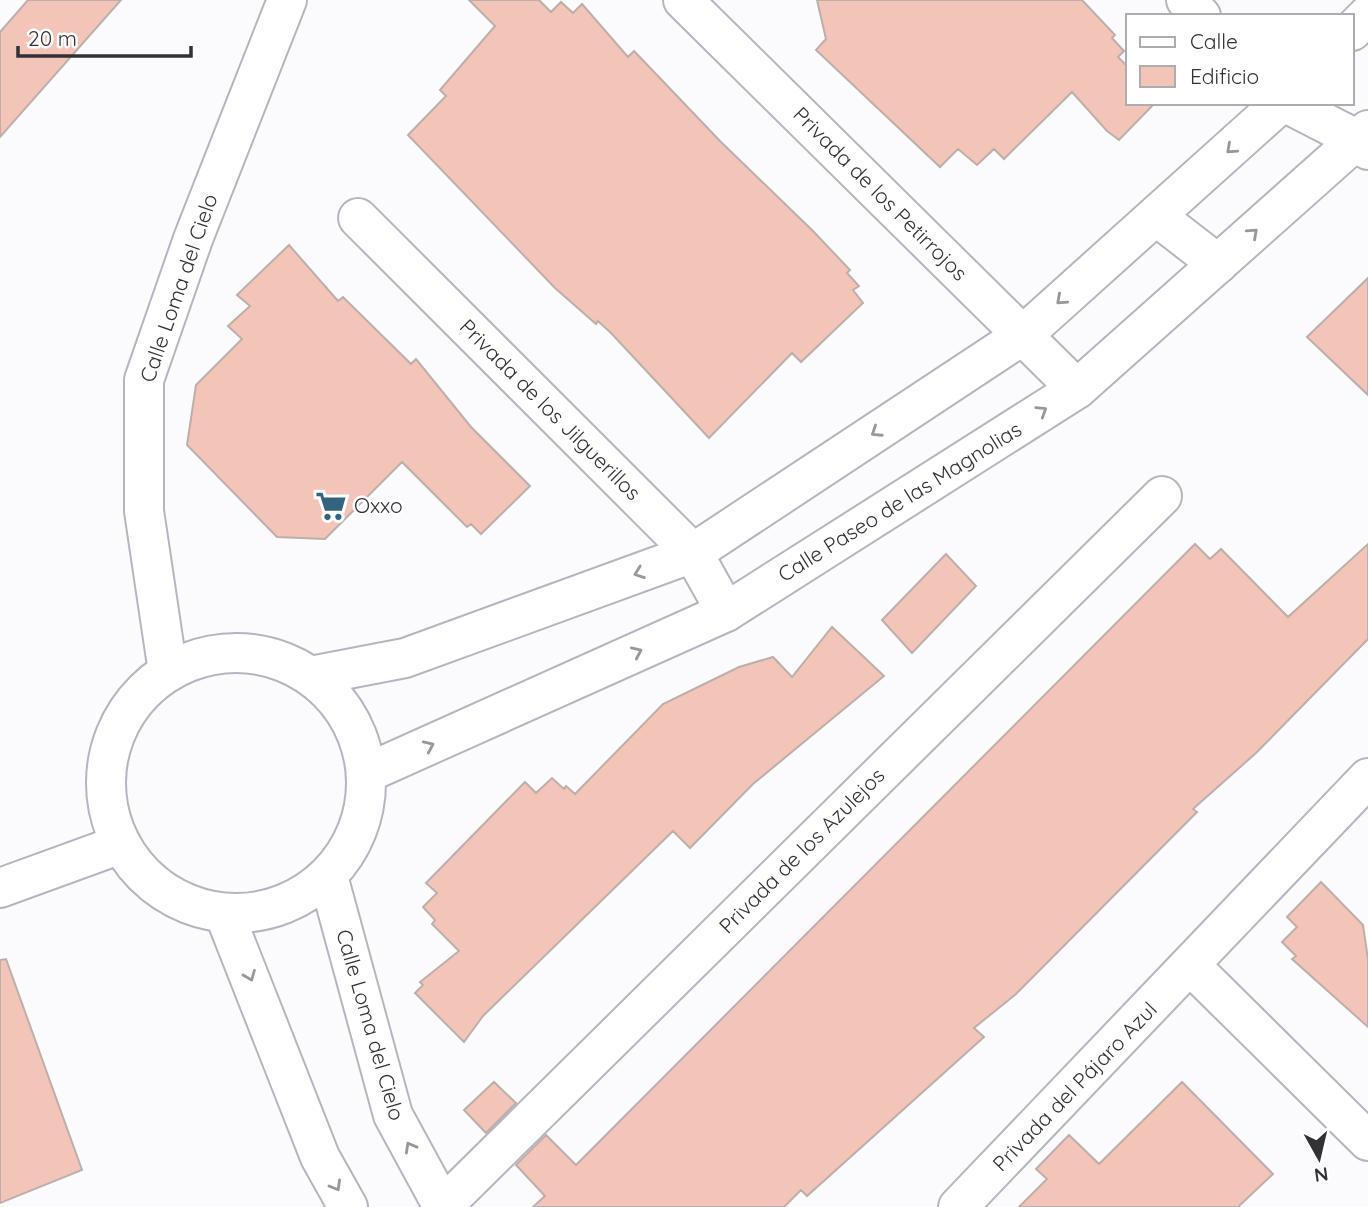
<svg xmlns="http://www.w3.org/2000/svg" width="1368" height="1207" viewBox="0 0 1368 1207" font-family="Quicksand,sans-serif">
<rect width="100%" height="100%" fill="#fbfbfd"/>
<path fill="#f3c5b9" stroke="#bdaeaa" stroke-width="2" d="M28 0H121L0 137V32Z
M469 0H539L551 12 561 2 573 13 582 4 628 57 634 51 720 141 813 231 850 270 847 273 859 286 853 290 863 303 801 362 792 353 709 438 611 333 598 321 596 324 555 288 408 135 446 96 440 90 495 26Z
M817 0H1082L1115 35 1112 38 1124 51 1118 57 1128 67V103H1155L1119 140 1107 131 1072 92 1004 159 994 149 977 165 958 149 940 167 816 50 826 39Z
M289 245 338 301 343 297 411 364 416 359 471 427 530 486 481 534 471 524 467 527 402 462 325 539 277 537 187 445 196 385 242 339 228 326 250 306 237 295Z
M1368 278V395L1307 337Z
M1195 544 1210 559 1221 549 1288 617 1368 544V639L1256 753 1193 809 1197 812 1016 994 974 1028 984 1037 807 1196 801 1190 784 1207H533L545 1196 516 1165 546 1135 576 1165Z
M946 554 976 586 912 653 882 620Z
M832 627 884 676 753 784 690 848 673 831 483 1016 464 1042 415 993 423 985 420 982 459 951 432 924 435 920 423 907 437 893 426 883 525 782 536 793 552 778 564 789 566 786 575 794 663 704 739 667 773 657 792 677Z
M1321 882 1363 925 1368 959V1027L1292 959 1296 956 1282 942 1297 927 1287 917Z
M6 959 82 1170 0 1203V960Z
M494 1082 516 1103 486 1133 464 1110Z
M1182 1082 1273 1174 1238 1207H1019L1047 1179 1036 1169 1069 1135 1099 1164Z"/>
<g fill="none" stroke-linecap="round" stroke-linejoin="round">
<g stroke="#b7b4c1" stroke-width="42">
<path id="street" d="M683 0 1077 389
M1186 0 1201 16
M1286 103 1358 140 1368 150
M1156 216 1218 264
M358 218 693 553 726 612
M168 672 144 511V380L193 239 287 0
M328 876 393 1115 443 1207
M0 888 121 844
M224 913 320 1157 348 1207
M1191 966 1368 1141
M442 1207 1162 496
M958 1207 1368 778"/>
</g>
<g stroke="#b7b4c1" stroke-width="42">
<path id="secondary" d="M1352 31 1368 15
M106 783a130 130 0 1 1 260 0a130 130 0 1 1-260 0Z
M311 676 405 658 693 553 1023 335 1281 103
M367 773 726 612 1077 389 1368 130"/>
</g>
<use href="#street" stroke="#fff" stroke-width="38"/>
<use href="#secondary" stroke="#fff" stroke-width="38"/>
</g>
<defs><path id="oneway-chevron" d="M-2-3.5L2.5 0L-2 3.5" fill="none" stroke-width="1.6" stroke-linecap="round" stroke-linejoin="round" transform="scale(1.75)"/></defs>
<g stroke="#98989a">
<use href="#oneway-chevron" transform="translate(1231 149) rotate(138)"/>
<use href="#oneway-chevron" transform="translate(1253 233) rotate(-42)"/>
<use href="#oneway-chevron" transform="translate(1061 300) rotate(138)"/>
<use href="#oneway-chevron" transform="translate(1042 411) rotate(-32)"/>
<use href="#oneway-chevron" transform="translate(876 432) rotate(147)"/>
<use href="#oneway-chevron" transform="translate(639 573) rotate(160)"/>
<use href="#oneway-chevron" transform="translate(637 652) rotate(-24)"/>
<use href="#oneway-chevron" transform="translate(429 746) rotate(-24)"/>
<use href="#oneway-chevron" transform="translate(250 976) rotate(68)"/>
<use href="#oneway-chevron" transform="translate(410 1147) rotate(-119)"/>
<use href="#oneway-chevron" transform="translate(336 1186) rotate(60)"/>
</g>
<defs>
<g id="supermarket-bare" transform="scale(2.415)"><path d="M-6-5.5h2.5l.6 2H6L4.5 2H-2.5L-4.4-4H-6ZM-1.5 3.2a1.3 1.3 0 1 0 .1 0ZM3 3.2a1.3 1.3 0 1 0 .1 0Z" fill="#306581" stroke="#fff" stroke-width="2.5" paint-order="stroke"/></g>
</defs>
<g fill-rule="evenodd">
<use href="#supermarket-bare" x="331" y="506"/>
</g>
<g text-anchor="middle" stroke-width="5" stroke-linejoin="round" paint-order="stroke">
<g font-size="21" fill="#323136" stroke="#fff">
<text transform="translate(880 194) rotate(45)" y="7">Privada de los Petirrojos</text>
<text transform="translate(179 288) rotate(-71)" y="7">Calle Loma del Cielo</text>
<text transform="translate(550 410) rotate(45)" y="7">Privada de los Jilguerillos</text>
<text transform="translate(900 502) rotate(-32)" y="7">Calle Paseo de las Magnolias</text>
<text transform="translate(802 851) rotate(-45)" y="7">Privada de los Azulejos</text>
<text transform="translate(370 1025) rotate(74)" y="7">Calle Loma del Cielo</text>
<text transform="translate(1075 1087) rotate(-46)" y="7">Privada del Pájaro Azul</text>
</g>
<g font-size="21" fill="#323136" stroke="#fff" text-anchor="start">
<text x="354" y="513">Oxxo</text>
</g>
</g>
<rect x="1126" y="14" width="228" height="91" fill="#ffffff" stroke="#adadaf" stroke-width="2"/>
<rect x="1140" y="37" width="35" height="10" fill="#ffffff" stroke="#adadaf" stroke-width="2"/>
<text x="1190" y="49" font-size="21" fill="#323136">Calle</text>
<rect x="1140" y="66" width="35" height="21" fill="#f3c5b9" stroke="#adadaf" stroke-width="2"/>
<text x="1190" y="84" font-size="21" fill="#323136">Edificio</text>
<g transform="translate(1319 1158) rotate(172)" stroke="#ffffff" stroke-width="5" paint-order="stroke">
<path d="M0-5L12 26L0 18L-12 26Z" fill="#323136"/>
<text y="-10" font-size="19" font-weight="bold" text-anchor="middle" fill="#323136">N</text>
</g>
<path d="M18 46v10h173v-10" fill="none" stroke="#323136" stroke-width="3.5"/>
<text x="28" y="46" font-size="21" fill="#323136" stroke="#ffffff" stroke-width="5" paint-order="stroke">20 m</text>
</svg>
